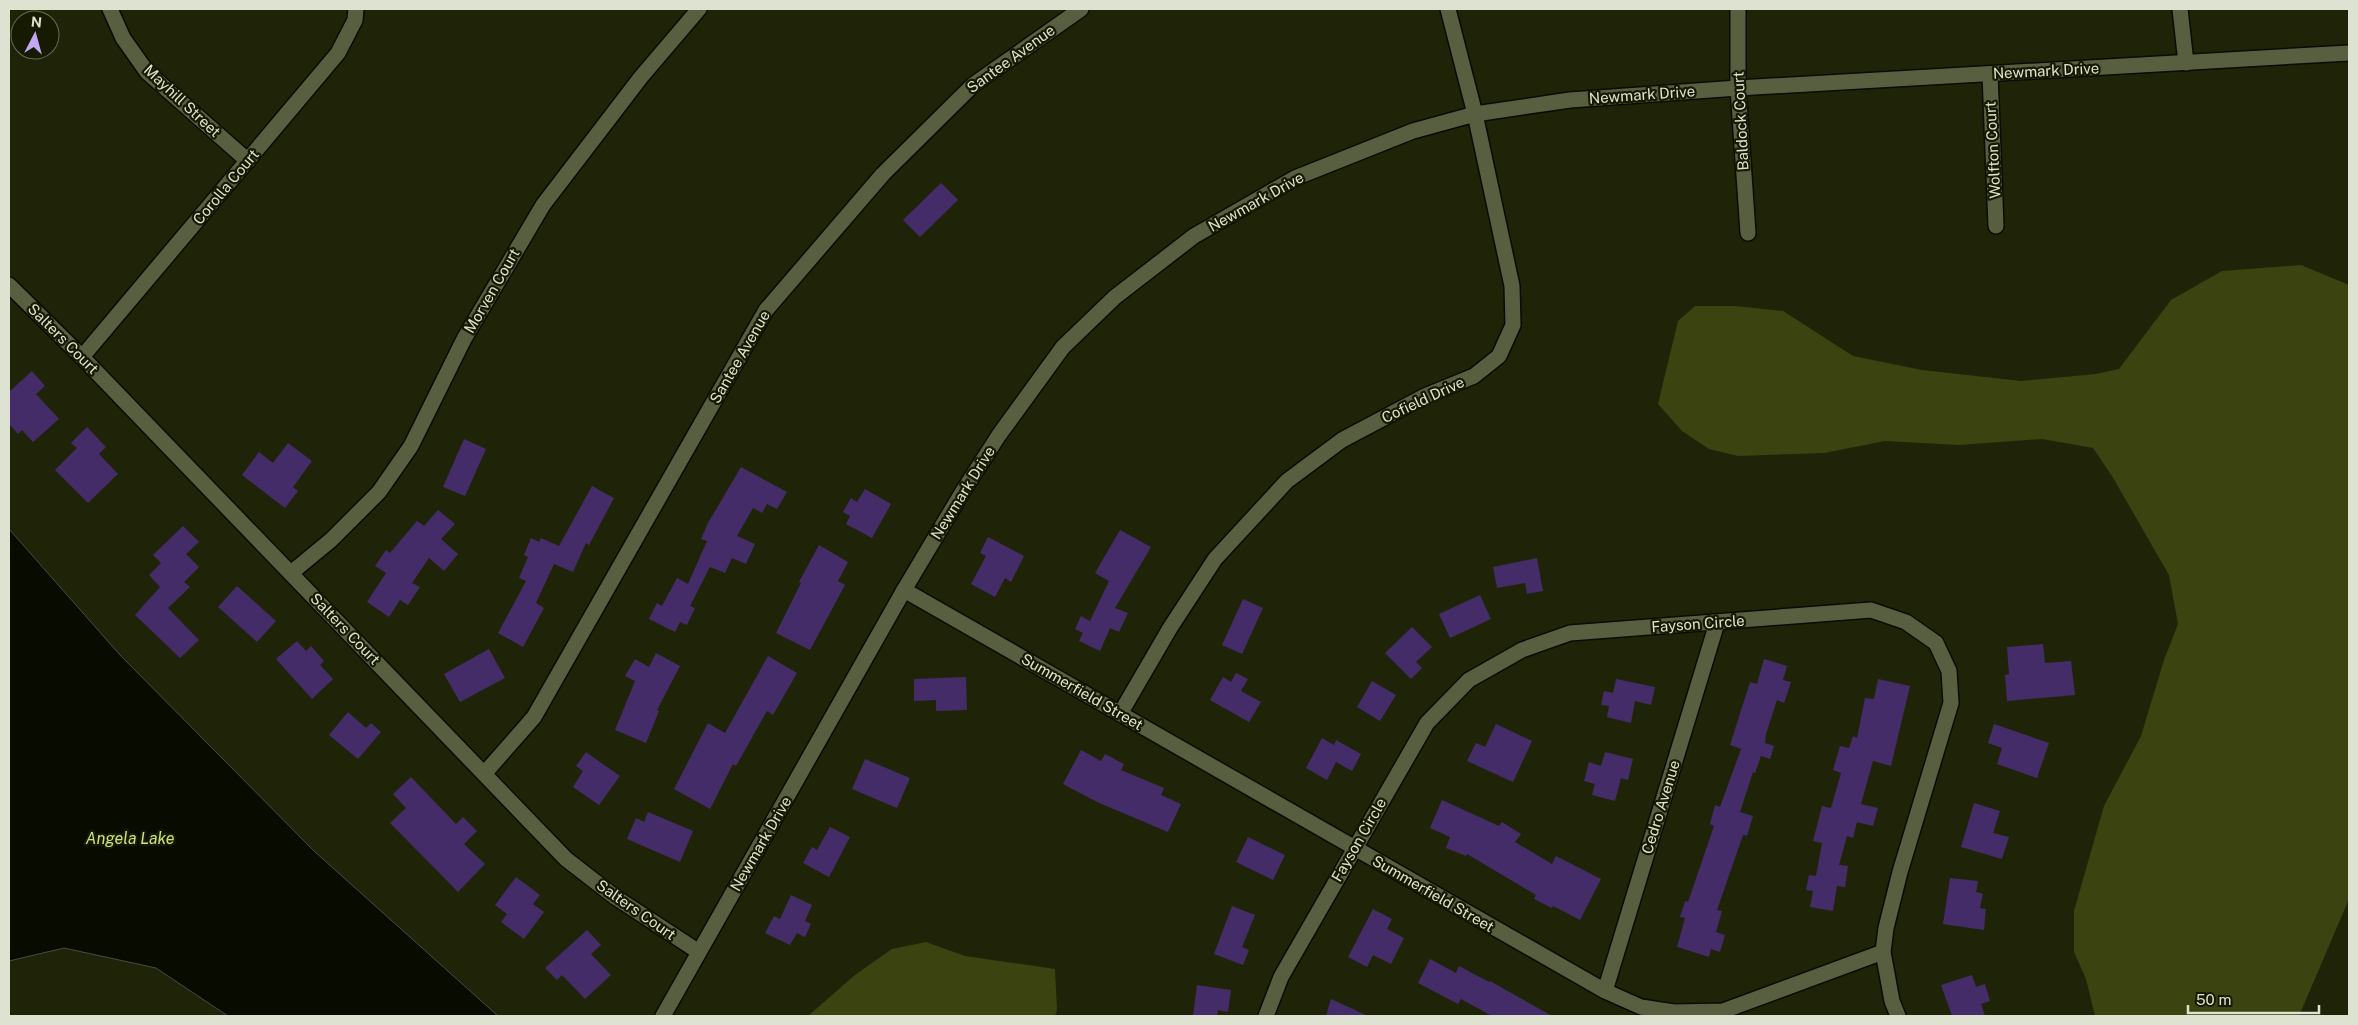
<svg xmlns="http://www.w3.org/2000/svg" width="2358" height="1025" viewBox="0 0 2358 1025" font-family="'Public Sans',sans-serif">
<rect width="100%" height="100%" fill="#1f2408"/>
<path fill="#3b4310" d="M2301 265 2349 285V899L2299 1016H2095L2086 979 2074 952V911L2104 806 2141 736 2164 660 2178 624 2169 575 2112 476 2093 448 2042 439 1959 445 1885 441 1824 453 1738 456 1709 449 1682 431 1658 404 1678 321 1695 306H1735L1783 311 1853 356 1922 370 2021 381 2096 374 2119 369 2171 300 2222 271Z
M926 942 965 956 1055 969 1057 1010 1055 1016H808L855 975 892 949Z"/>
<path fill="#080b00" stroke="#484c3f" d="M9 529 120 655 314 851 498 1016H228L156 968 64 948 9 961Z"/>
<path fill="#442c68" d="M941 183 958 200 920 237 903 220Z
M32 371 45 386 36 394 59 419 33 442 22 430 18 434 9 424V392Z
M87 427 106 447 99 454 118 474 88 503 55 470 77 448 71 443Z
M464 439 486 449 465 496 443 487Z
M288 443 312 461 293 487 298 491 285 508 242 475 259 452 273 463Z
M741 467 787 492 777 509 767 504 762 513 753 508 737 536 755 544 746 564 732 558 725 573 710 567 690 606 695 608 687 625 680 622 675 632 649 619 657 603 662 606 677 578 688 584 707 541 701 539 708 523Z
M592 486 614 498 589 545 586 543 573 572 554 564 536 603 544 608 523 647 498 633 526 581 519 578 528 557 524 555 531 538 539 542 541 538 559 546Z
M865 489 891 504 872 538 846 524 850 516 843 512 851 498 857 502Z
M438 510 455 524 441 539 458 554 444 571 429 558 412 583 420 587 408 605 400 600 389 617 367 602 386 573 375 566 386 550 390 553 417 521 424 526Z
M183 526 199 542 186 554 199 567 184 582 190 587 168 608 199 640 180 658 135 615 160 587 149 575 161 563 153 555Z
M1120 530 1151 547 1115 608 1128 613 1119 632 1110 628 1100 651 1079 641 1083 633 1075 629 1081 616 1090 621 1109 581 1095 573Z
M988 537 1024 556 1011 582 1005 578 995 597 971 584 986 556 980 553Z
M819 545 848 562 838 581 845 585 810 650 776 633 801 583 799 582Z
M1537 558 1543 591 1527 594 1525 583 1497 588 1493 567Z
M237 586 276 621 257 642 218 607Z
M1480 595 1491 619 1450 638 1439 614Z
M1243 599 1263 608 1242 654 1222 645Z
M1412 627 1432 647 1416 662 1422 668 1411 679 1385 653Z
M297 641 306 651 311 646 324 661 320 665 333 679 312 699 276 659Z
M2043 644 2045 663 2071 661 2075 695 2007 701 2005 675 2009 674 2007 647Z
M489 649 505 678 460 702 444 674Z
M656 653 680 666 657 710 659 711 646 743 615 730 635 681 625 676 635 659 649 667Z
M768 656 797 673 773 715 767 711 736 766 733 764 710 809 674 789 708 723 725 733Z
M1764 659 1787 666 1783 680 1791 682 1784 703 1777 700 1766 734 1765 743 1774 746 1770 759 1761 756 1755 773 1753 772 1740 812 1753 816 1747 836 1743 835 1717 910 1722 911 1716 932 1725 935 1720 952 1711 949 1709 957 1677 947 1685 918 1680 917 1685 901 1688 902 1714 826 1710 824 1715 805 1720 807 1741 749 1730 745 1750 682 1757 684Z
M1236 673 1248 679 1241 691 1261 702 1249 722 1210 700 1223 677 1231 682Z
M966 677 967 710 936 711V700L914 701V679Z
M1616 679 1655 687 1651 705 1635 701 1631 723 1607 717 1609 706 1601 705 1604 691 1613 693Z
M1878 679 1910 686 1891 766 1873 761 1861 804 1878 808 1873 826 1857 822 1853 838 1847 836 1839 865 1848 866 1845 887 1837 886 1833 911 1810 907 1813 891 1806 890 1809 875 1816 876 1822 843 1813 841 1822 806 1831 808 1841 773 1833 770 1840 746 1849 748 1853 736 1857 738 1865 698 1874 699Z
M1372 681 1396 695 1380 721 1357 707Z
M348 712 366 728 371 723 381 732 358 759 329 735Z
M1496 724 1532 741 1513 782 1467 761 1476 743 1485 747Z
M1994 724 2049 743 2037 778 1997 764 2002 748 1988 743Z
M1322 738 1334 745 1336 740 1361 754 1352 771 1336 762 1327 780 1306 768Z
M1081 750 1101 761 1105 754 1124 764 1121 770 1164 788 1161 795 1181 804 1168 832 1097 802 1063 784Z
M586 752 620 776 599 805 573 787 583 771 576 766Z
M1605 752 1633 759 1628 780 1621 778 1615 801 1592 795 1595 784 1584 781 1589 762 1601 766Z
M865 759 910 778 897 808 852 789Z
M411 777 456 824 463 817 477 831 464 844 485 864 458 892 390 823 406 808 393 794Z
M1442 800 1499 826 1502 822 1521 834 1515 842 1552 864 1556 856 1601 879 1580 920 1553 906 1552 908 1534 899 1536 895 1467 854 1466 856 1446 848 1450 837 1430 828Z
M1974 803 2000 811 1993 833 2009 837 2002 859 1961 847Z
M648 812 693 831 680 862 627 839 636 818 644 822Z
M830 827 850 837 829 877 803 863 812 847 817 850Z
M1248 837 1285 855 1273 880 1236 862Z
M516 877 540 895 533 904 544 912 524 939 501 922 507 914 495 905Z
M1950 878 1978 881 1976 892 1983 894 1980 908 1986 909 1984 930 1943 924Z
M791 895 812 905 805 921 811 924 805 937 797 933 790 945 765 933 774 916 780 919Z
M1232 906 1255 915 1242 947 1249 950 1243 965 1214 954Z
M1373 909 1392 919 1387 929 1404 938 1391 964 1373 955 1367 967 1348 957Z
M587 930 601 945 591 954 611 975 585 999 562 975 557 980 545 968Z
M1430 959 1456 973 1459 966 1489 982 1490 981 1552 1016H1492L1461 999 1458 1004 1418 983Z
M1972 975 1976 987 1985 984 1990 1001 1981 1004 1985 1016H1952L1941 985Z
M1197 985 1231 990 1228 1012 1218 1010 1217 1016H1193Z
M1331 999 1368 1016H1326Z"/>
<g fill="none" stroke-linecap="round" stroke-linejoin="round">
<g stroke="#090d00" stroke-width="18">
<path id="street" d="M110 9 123 38 147 72 248 161
M1738 9V88L1748 233
M2180 9 2186 63
M1990 74 1996 226
M9 285 82 357 566 859 615 897 699 952
M82 357 338 53 355 20 356 9
M291 573 331 540 379 492 411 446 464 339 543 205 641 77 699 9
M904 590 1605 991 1641 1007 1674 1012 1723 1011 1883 952
M1120 714 1170 628 1215 559 1287 481 1342 440 1425 396 1474 376 1499 356 1513 325 1512 286 1475 114 1448 9
M484 774 534 717 766 310 883 174 973 85 1081 9
M1605 991 1717 623
M1266 1016 1281 977 1427 723 1469 680 1522 650 1570 633 1871 610 1906 622 1936 643 1949 671 1951 703 1900 872 1886 928 1883 952 1892 1001 1898 1016"/>
</g>
<g stroke="#090d00" stroke-width="18">
<path id="secondary" d="M663 1016 904 590 963 491 999 435 1063 347 1115 297 1194 236 1295 178 1413 131 1475 114 1570 100 1738 88 2349 53"/>
</g>
<use href="#street" stroke="#585f41" stroke-width="15"/>
<use href="#secondary" stroke="#585f41" stroke-width="15"/>
</g>
<g text-anchor="middle" stroke-width="4.5" stroke-linejoin="round" paint-order="stroke">
<g font-size="15" fill="#dee2d1" stroke="#161a01">
<text transform="translate(1011 59) rotate(-36)" y="5">Santee Avenue</text>
<text transform="translate(2046 71) rotate(-3)" y="5">Newmark Drive</text>
<text transform="translate(1642 95) rotate(-4)" y="5">Newmark Drive</text>
<text transform="translate(182 101) rotate(43)" y="5">Mayhill Street</text>
<text transform="translate(1741 121) rotate(-93)" y="5">Baldock Court</text>
<text transform="translate(1993 150) rotate(-93)" y="5">Wolfton Court</text>
<text transform="translate(226 187) rotate(-50)" y="5">Corolla Court</text>
<text transform="translate(1256 202) rotate(-29)" y="5">Newmark Drive</text>
<text transform="translate(492 291) rotate(-60)" y="5">Morven Court</text>
<text transform="translate(63 339) rotate(45)" y="5">Salters Court</text>
<text transform="translate(740 357) rotate(-60)" y="5">Santee Avenue</text>
<text transform="translate(1423 400) rotate(-25)" y="5">Cofield Drive</text>
<text transform="translate(963 493) rotate(-58)" y="5">Newmark Drive</text>
<text transform="translate(1698 624) rotate(-4)" y="5">Fayson Circle</text>
<text transform="translate(345 629) rotate(46)" y="5">Salters Court</text>
<text transform="translate(1082 692) rotate(30)" y="5">Summerfield Street</text>
<text transform="translate(1661 807) rotate(-73)" y="5">Cedro Avenue</text>
<text transform="translate(1359 840) rotate(-60)" y="5">Fayson Circle</text>
<text transform="translate(761 844) rotate(-60)" y="5">Newmark Drive</text>
<text transform="translate(1433 894) rotate(30)" y="5">Summerfield Street</text>
<text transform="translate(636 910) rotate(35)" y="5">Salters Court</text>
</g>
<g font-size="16" font-style="italic" fill="#cee379" stroke="#161a01">
<text x="130" y="844">Angela Lake</text>
</g>
</g>
<rect width="2358" height="1025" fill="none" stroke="#dee2d1" stroke-width="20"/>
<g transform="translate(35 35) rotate(6)"><circle r="24" fill="#161a01" stroke="#666a54"/>
<path d="M0-4L9 19L0 12L-9 19Z" fill="#c1a8f3"/>
<text y="-8" font-size="14" font-weight="bold" text-anchor="middle" fill="#dee2d1">N</text>
</g>
<path d="M2188 1005v8h131v-8" fill="none" stroke="#dee2d1" stroke-width="2.5"/>
<text x="2196" y="1005" font-size="15" fill="#dee2d1" stroke="#161a01" stroke-width="4" paint-order="stroke">50 m</text>
</svg>
